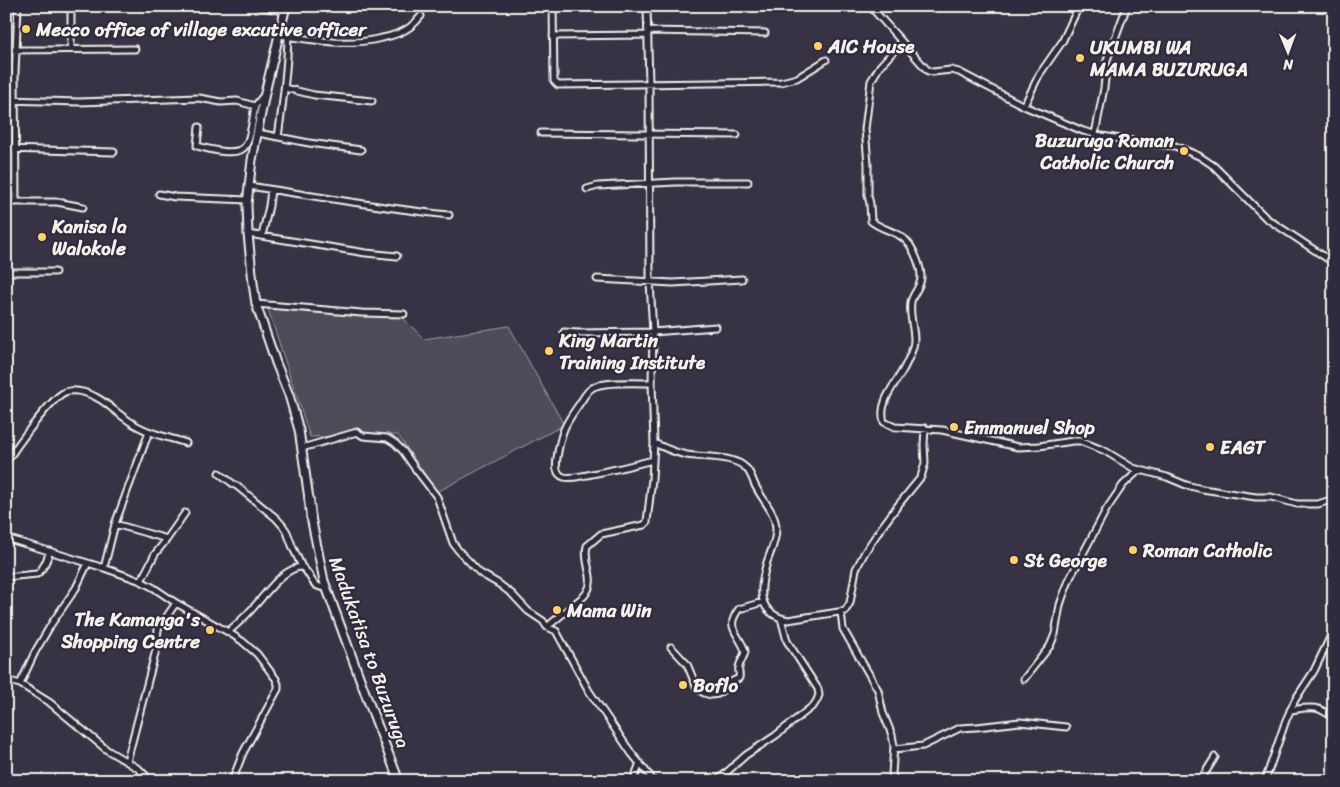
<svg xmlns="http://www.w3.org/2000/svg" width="1340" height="787" viewBox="0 0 1340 787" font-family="Sriracha,sans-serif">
<rect width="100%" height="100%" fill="#373244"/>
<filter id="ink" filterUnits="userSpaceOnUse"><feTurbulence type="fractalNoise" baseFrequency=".02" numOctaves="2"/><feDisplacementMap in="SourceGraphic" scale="10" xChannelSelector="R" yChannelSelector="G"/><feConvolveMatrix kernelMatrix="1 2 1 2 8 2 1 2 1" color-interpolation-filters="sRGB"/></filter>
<g filter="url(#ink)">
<path fill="#504b59" stroke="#a29ea0" d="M268 309 398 313 424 339 509 326 564 425 437 492 398 435 310 437Z"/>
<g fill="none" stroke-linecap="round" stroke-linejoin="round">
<g stroke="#f4f1e8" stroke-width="9">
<path id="minor" d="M71 6V49
M258 6 284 11
M553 6 554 81 558 85 781 82 797 78 826 60
M870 6 928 71 933 72 951 70 959 72 1024 106 1083 131 1102 136 1145 143 1175 146 1199 156 1214 166 1266 218 1334 263
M648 31 765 33
M279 35C314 40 346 47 382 38 392 36 402 33 410 27 414 24 418 20 421 16
M553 36 648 35
M902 42 880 66 871 81 865 129 868 164V195L870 204 871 221C883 231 900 231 910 245 915 253 921 267 921 277 921 287 913 293 911 302 909 315 914 327 914 340 914 347 910 356 907 362 900 380 877 400 884 422L895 427 942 430 1018 447 1039 446 1073 441H1080L1105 451 1133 468 1167 477 1186 485 1202 489 1256 497H1271L1297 504H1318L1334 499
M6 50 135 49
M285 88 314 95 372 101
M6 100 79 102 199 98 221 102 237 101 255 106 263 96
M1024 106 1039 75 1062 42 1079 6
M199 127 197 146C209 149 239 158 246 145 251 137 253 116 255 106
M258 133 309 143 361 150
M541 133 737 135
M1095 134 1104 88 1107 60 1127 6
M278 137C283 103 287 70 288 37
M6 149 114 152
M249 186C315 196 382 208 449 215
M587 189 598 186 676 182H748
M159 194 175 197 248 200
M6 202H57L83 207
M16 202 15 73 18 6
M248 234 366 253 397 256
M262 236 269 206 271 190
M6 272H55
M597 279 673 283 742 279
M256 304 362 313 404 314
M564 332 578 333 653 332 716 327
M652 383C639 383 602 381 592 388 587 391 584 397 580 403 565 424 561 431 557 458 556 465 555 474 564 477 571 479 580 476 587 475 609 471 631 466 653 460
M654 443C665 448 675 453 687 455 704 458 733 455 746 468 751 473 752 479 755 485 762 500 776 512 776 529 776 541 771 551 767 562 759 589 756 613 788 620L845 611 850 603 856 569 865 552 879 531 899 504 921 477 925 463 924 445 925 428
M302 448 357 432 363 436 387 438 395 443 403 451 414 467 437 497 453 543 458 550 480 573 499 584 512 594 528 611 543 621 547 627 556 631 589 691 632 754 650 776 653 781
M6 463C15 448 51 398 65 392 76 388 92 394 101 400 114 409 125 420 139 427 154 435 171 438 186 443
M219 473 232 483 238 487 276 518 283 526 287 532 293 548 302 567
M115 524 167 539
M6 538 104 568 141 581 154 588 176 603 228 632 242 641 257 654 276 679 278 684V689L243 753 232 781
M104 568 115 524 149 432
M6 577 37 574C44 569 47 559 50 551
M141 581 155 554 167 539 185 513
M841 612 843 629 878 690 883 713 892 735 894 746 892 774 895 781
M547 627 584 596C599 579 582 565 587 546L601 534 644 525 647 522 652 479 654 443 652 383 653 332 650 282 649 84 647 6
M228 632C236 625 244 618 251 610 264 597 283 567 302 567 314 576 308 587 327 588
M671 647 687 664 689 669 697 688 704 693 711 695 718 694 731 682 739 678C740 674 738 671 739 667 740 662 744 657 745 652 745 649 743 646 742 644 734 629 727 625 739 609L763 602
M1024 679 1050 646 1055 634 1060 605 1063 596 1070 578 1087 546 1106 510 1123 485 1139 470
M6 680 20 684 49 702 107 750 139 769 151 781
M20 684 35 652 52 623 76 588 88 563
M1290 710C1300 709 1310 706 1319 709 1324 711 1329 715 1334 717
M894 749 923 746 960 728 977 727 1020 722 1066 727
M127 761 156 650 158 629 176 603
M633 781 640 763
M717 781 746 755 775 736 814 705 817 700 819 695 818 689 787 641 781 618
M1200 781 1215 757
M1265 781 1286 720 1295 700 1314 671 1334 629"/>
</g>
<g stroke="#f4f1e8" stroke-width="11">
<path id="secondary" d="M286 6 265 93 252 160 247 204 248 234 253 283 256 304 276 363 289 395 299 430 309 499
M311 517 324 581 367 698 399 781"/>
</g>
<g stroke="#f4f1e8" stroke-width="11">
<path id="primary" d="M309 499 311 517"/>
</g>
<use href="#minor" stroke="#2f2a3d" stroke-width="5"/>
<use href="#secondary" stroke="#2f2a3d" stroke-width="7"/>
<use href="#primary" stroke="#2f2a3d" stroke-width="8"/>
</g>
</g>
<g fill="#ffd166" stroke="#2f2a3d" stroke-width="2">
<circle cx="26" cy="29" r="5"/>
<circle cx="818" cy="46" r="5"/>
<circle cx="1080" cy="58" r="5"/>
<circle cx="1184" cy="151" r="5"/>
<circle cx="42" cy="237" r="5"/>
<circle cx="549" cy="351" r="5"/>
<circle cx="954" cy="427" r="5"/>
<circle cx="1210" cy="447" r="5"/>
<circle cx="1133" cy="550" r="5"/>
<circle cx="1014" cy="560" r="5"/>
<circle cx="557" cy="610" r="5"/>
<circle cx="210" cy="630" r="5"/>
<circle cx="683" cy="685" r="5"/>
</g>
<g text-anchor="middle" stroke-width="4.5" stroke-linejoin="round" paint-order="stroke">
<g font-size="19" font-weight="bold" fill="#f4f1e8" stroke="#2f2a3d" text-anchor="start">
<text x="36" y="36">Mecco office of village excutive officer</text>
<text x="828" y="53">AIC House</text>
<text x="1090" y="54">UKUMBI WA<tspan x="1090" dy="22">MAMA BUZURUGA</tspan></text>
<text x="1174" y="147" text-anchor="end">Buzuruga Roman<tspan x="1174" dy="22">Catholic Church</tspan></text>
<text x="52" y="233">Kanisa la<tspan x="52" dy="22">Walokole</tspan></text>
<text x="559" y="347">King Martin<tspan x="559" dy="22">Training Institute</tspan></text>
<text x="964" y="434">Emmanuel Shop</text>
<text x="1220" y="454">EAGT</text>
<text x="1143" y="557">Roman Catholic</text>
<text x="1024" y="567">St George</text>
<text x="567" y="617">Mama Win</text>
<text x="200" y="626" text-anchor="end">The Kamanga's<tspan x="200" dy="22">Shopping Centre</tspan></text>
<text x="693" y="692">Boflo</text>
</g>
<g font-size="19" fill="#f4f1e8" stroke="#2f2a3d">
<text transform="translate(370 652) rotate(70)" y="7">Madukatisa to Buzuruga</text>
</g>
</g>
<rect width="1340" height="787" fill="none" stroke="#2f2a3d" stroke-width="25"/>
<rect x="12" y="12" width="1315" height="762" fill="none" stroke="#f4f1e8" stroke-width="2" filter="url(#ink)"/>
<g transform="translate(1288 52) rotate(179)" stroke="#2f2a3d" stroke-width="4" paint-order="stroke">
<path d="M0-4L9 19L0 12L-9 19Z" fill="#f4f1e8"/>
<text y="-8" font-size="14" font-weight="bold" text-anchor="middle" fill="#f4f1e8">N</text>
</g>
</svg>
